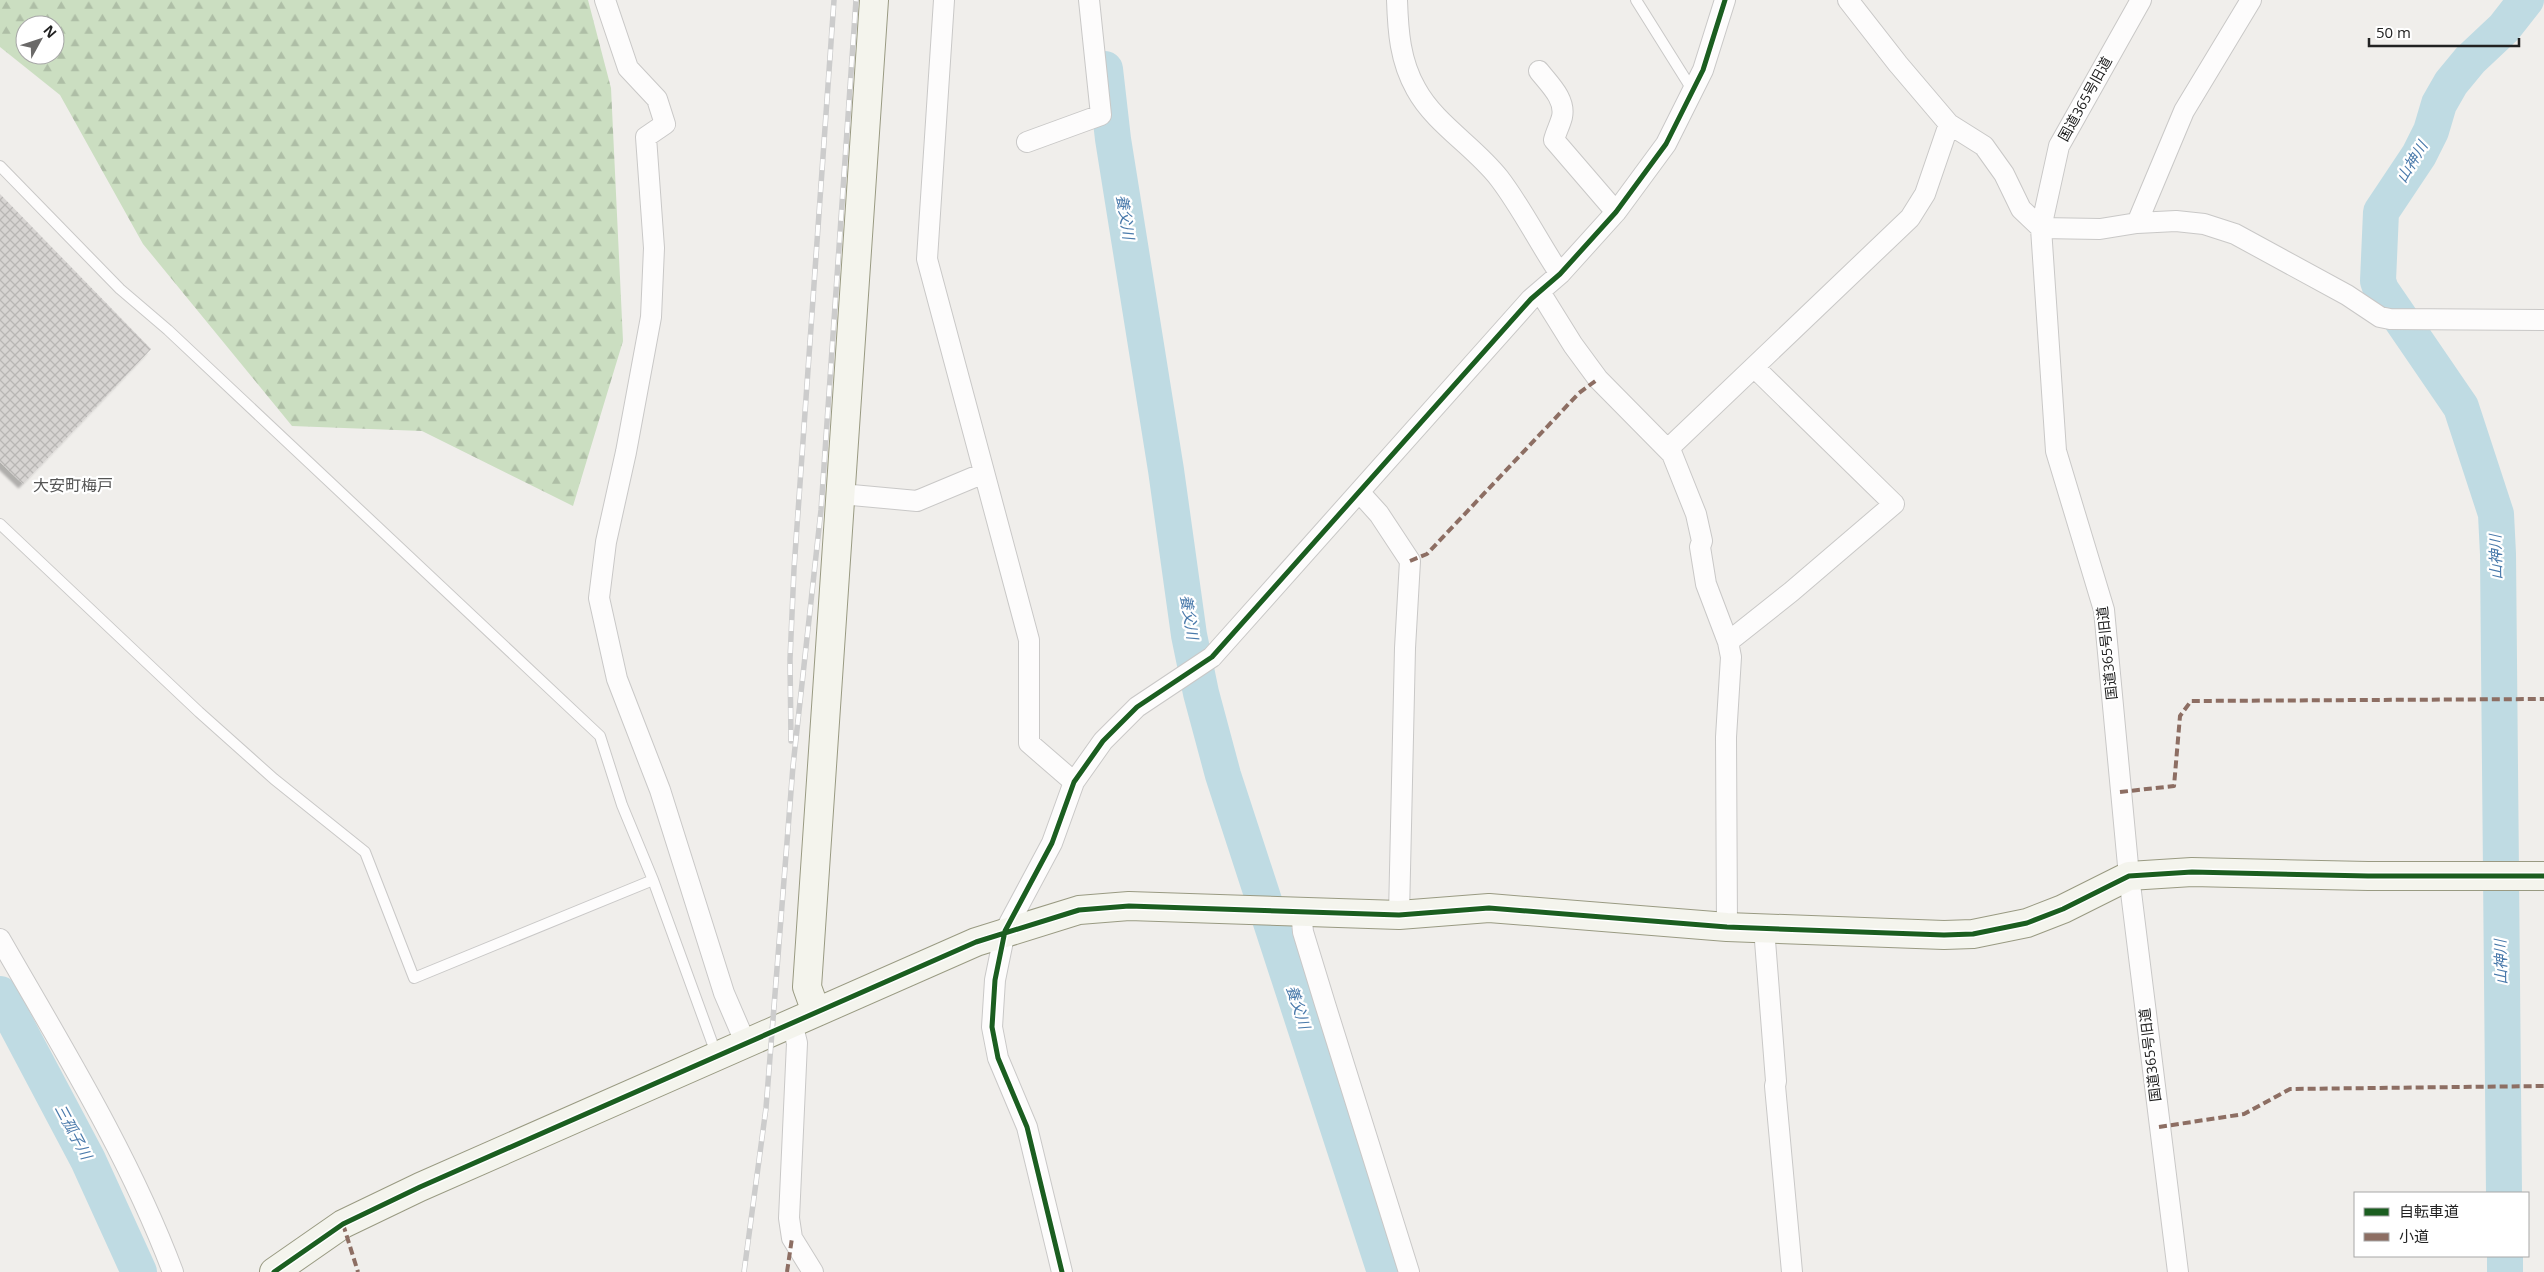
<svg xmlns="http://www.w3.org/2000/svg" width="2544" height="1272" viewBox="0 0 2544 1272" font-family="'Open Sans','Noto Sans JP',sans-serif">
<defs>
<pattern id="forest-firs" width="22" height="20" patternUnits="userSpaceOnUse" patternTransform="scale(1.25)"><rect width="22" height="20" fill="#cbdec1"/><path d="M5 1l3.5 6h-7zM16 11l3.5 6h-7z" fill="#aebea6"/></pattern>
<pattern id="building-cross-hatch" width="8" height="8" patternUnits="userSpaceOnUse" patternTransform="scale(1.25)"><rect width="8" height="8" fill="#d7d4d2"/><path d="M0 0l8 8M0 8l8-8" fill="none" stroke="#b8b6b4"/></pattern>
<filter id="shadow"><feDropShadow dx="-4.5" dy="4.5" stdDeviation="1" flood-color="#0004"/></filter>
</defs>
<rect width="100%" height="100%" fill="#f0eeeb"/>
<path fill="url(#forest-firs)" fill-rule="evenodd" d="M0 0H588L611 88 623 341 573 506 422 431 292 426 143 244 60 95 0 47ZM25 25H55V55H25Z"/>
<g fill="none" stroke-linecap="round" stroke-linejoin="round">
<path stroke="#bfdbe3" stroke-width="36" d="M1105 69 1113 139 1166 470 1189 635 1201 693 1223 775 1385 1272
M0 994 88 1160 139 1272
M2504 1193 2498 554 2496 514 2461 407 2381 290 2378 281 2381 212 2419 155 2431 131 2439 104 2451 83 2470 60 2504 28 2526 0
M2505 1256V1272"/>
</g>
<path fill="url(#building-cross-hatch)" filter="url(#shadow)" d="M0 194 151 349 23 484 0 462Z"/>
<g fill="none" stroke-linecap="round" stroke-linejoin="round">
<g stroke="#c9c8c7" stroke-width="12">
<path id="lane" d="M1636 0 1693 91
M0 166 120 289 168 330 600 736 622 805 653 880 717 1056
M0 524 199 712 274 779 365 852 414 978 653 880"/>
</g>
<g stroke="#c9c8c7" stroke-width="22">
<path id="street" d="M605 0 628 68 657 99 665 124 646 137 654 248 651 317 626 452 606 542 599 598 617 679 660 790 724 993 746 1044
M944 0 927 259 1029 640V743L1074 782
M1397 0C1398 31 1400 61 1416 89 1435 124 1474 146 1499 178 1522 208 1539 243 1560 274
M1848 0 1898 64 1949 124 1984 146 2004 174 2021 209 2041 228 2100 229 2137 223 2176 221 2204 224 2235 234 2347 295 2380 317 2390 319 2544 320
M2141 0 2059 146 2041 228 2056 451 2104 610 2129 876 2178 1272
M1539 71C1549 84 1566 99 1562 117 1560 125 1556 132 1554 140L1616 212
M1027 142 1101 115 1089 0
M2137 223 2184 111 2251 0
M1540 292 1573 345 1598 379 1672 454 1696 514 1702 541 1700 547 1706 584 1728 642 1731 657 1726 737 1727 927
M1668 449 1910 218 1925 194 1949 124
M1360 493 1379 514 1410 561 1405 648 1399 915
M841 494 917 501 984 473
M1728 642 1791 592 1894 504 1754 367
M1301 910 1303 932 1325 1004 1409 1272
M1764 928 1776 1081 1775 1086 1792 1272
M0 939C62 1047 129 1155 173 1272
M792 1023 797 1043 789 1218 792 1238 813 1272
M1062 1272 1027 1127 998 1058 992 1027 995 980 1005 931 1052 843 1074 782 1103 741 1137 707 1212 657 1531 299 1560 274 1616 212 1666 144 1703 70 1725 0"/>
</g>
<g stroke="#999a82" stroke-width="30">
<path id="secondary" d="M816 1012 807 987 874 0
M274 1272 343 1224 420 1187 976 942 1079 910 1129 906 1399 915 1489 908 1727 927 1944 935 1973 934 2027 923 2063 909 2129 876 2192 872 2368 876H2544"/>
</g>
<use href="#lane" stroke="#fdfcfc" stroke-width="10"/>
<use href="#street" stroke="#fdfcfc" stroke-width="20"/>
<use href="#secondary" stroke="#f4f4ed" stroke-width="28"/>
<g stroke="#ccc" stroke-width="5.5">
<path id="rail" d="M791 741 790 659 794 569 834 0
M744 1272 766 1108 793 766 821 510 856 0"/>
</g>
<use href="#rail" stroke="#fff" stroke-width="4" stroke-dasharray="11" stroke-linecap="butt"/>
<path stroke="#8d6e63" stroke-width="4" stroke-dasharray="8 4" stroke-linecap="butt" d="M1410 561 1427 554 1579 393 1598 379
M2120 792 2174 786 2180 716 2191 701 2544 699
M2159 1127 2244 1114 2290 1089 2544 1086
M343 1224 358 1272
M787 1272 792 1238"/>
<g stroke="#fff" stroke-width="8">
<path id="cycleway" d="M274 1272 343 1224 420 1187 976 942 1079 910 1129 906 1399 915 1489 908 1727 927 1944 935 1973 934 2027 923 2063 909 2129 876 2192 872 2368 876H2544
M1062 1272 1027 1127 998 1058 992 1027 995 980 1005 931 1052 843 1074 782 1103 741 1137 707 1212 657 1531 299 1560 274 1616 212 1666 144 1703 70 1725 0"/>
</g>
<use href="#cycleway" stroke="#1b5e20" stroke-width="5"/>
</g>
<g text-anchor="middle" stroke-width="4.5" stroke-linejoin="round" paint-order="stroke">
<g font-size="14" fill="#222" stroke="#fff">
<text transform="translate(2085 99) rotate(-61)" y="5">国道365号旧道</text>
<text transform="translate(2107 653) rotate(-96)" y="5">国道365号旧道</text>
<text transform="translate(2150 1055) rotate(-97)" y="5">国道365号旧道</text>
</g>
<g font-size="15" font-style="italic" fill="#4a7aab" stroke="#fff">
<text transform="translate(2412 162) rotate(-59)" y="5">山神川</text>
<text transform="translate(1125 217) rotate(81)" y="5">養父川</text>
<text transform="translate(2496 557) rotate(-91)" y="5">山神川</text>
<text transform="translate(1189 617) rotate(81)" y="5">養父川</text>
<text transform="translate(2501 962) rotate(-91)" y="5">山神川</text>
<text transform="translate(1298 1007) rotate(72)" y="5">養父川</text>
<text transform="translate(73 1132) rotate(62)" y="5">三孤子川</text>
</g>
<g font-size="16" fill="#555" stroke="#fff">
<text x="73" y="491">大安町梅戸</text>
</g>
</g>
<rect x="2354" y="1192" width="175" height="65" fill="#ffffff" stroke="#a7a7a7"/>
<rect x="2364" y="1208" width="25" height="8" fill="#1b5e20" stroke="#a7a7a7"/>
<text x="2399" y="1217" font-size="15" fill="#222222">自転車道</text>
<rect x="2364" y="1233" width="25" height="8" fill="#8d6e63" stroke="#a7a7a7"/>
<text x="2399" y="1242" font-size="15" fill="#222222">小道</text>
<g transform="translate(40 40) rotate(50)"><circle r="24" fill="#ffffff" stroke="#a7a7a7"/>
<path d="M0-4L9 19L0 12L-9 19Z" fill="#6a6968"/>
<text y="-8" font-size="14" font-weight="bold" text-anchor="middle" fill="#222222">N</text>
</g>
<path d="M2369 38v8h150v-8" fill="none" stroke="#222222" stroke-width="2.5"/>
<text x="2376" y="38" font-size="15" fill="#222222" stroke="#ffffff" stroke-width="4" paint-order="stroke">50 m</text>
</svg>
